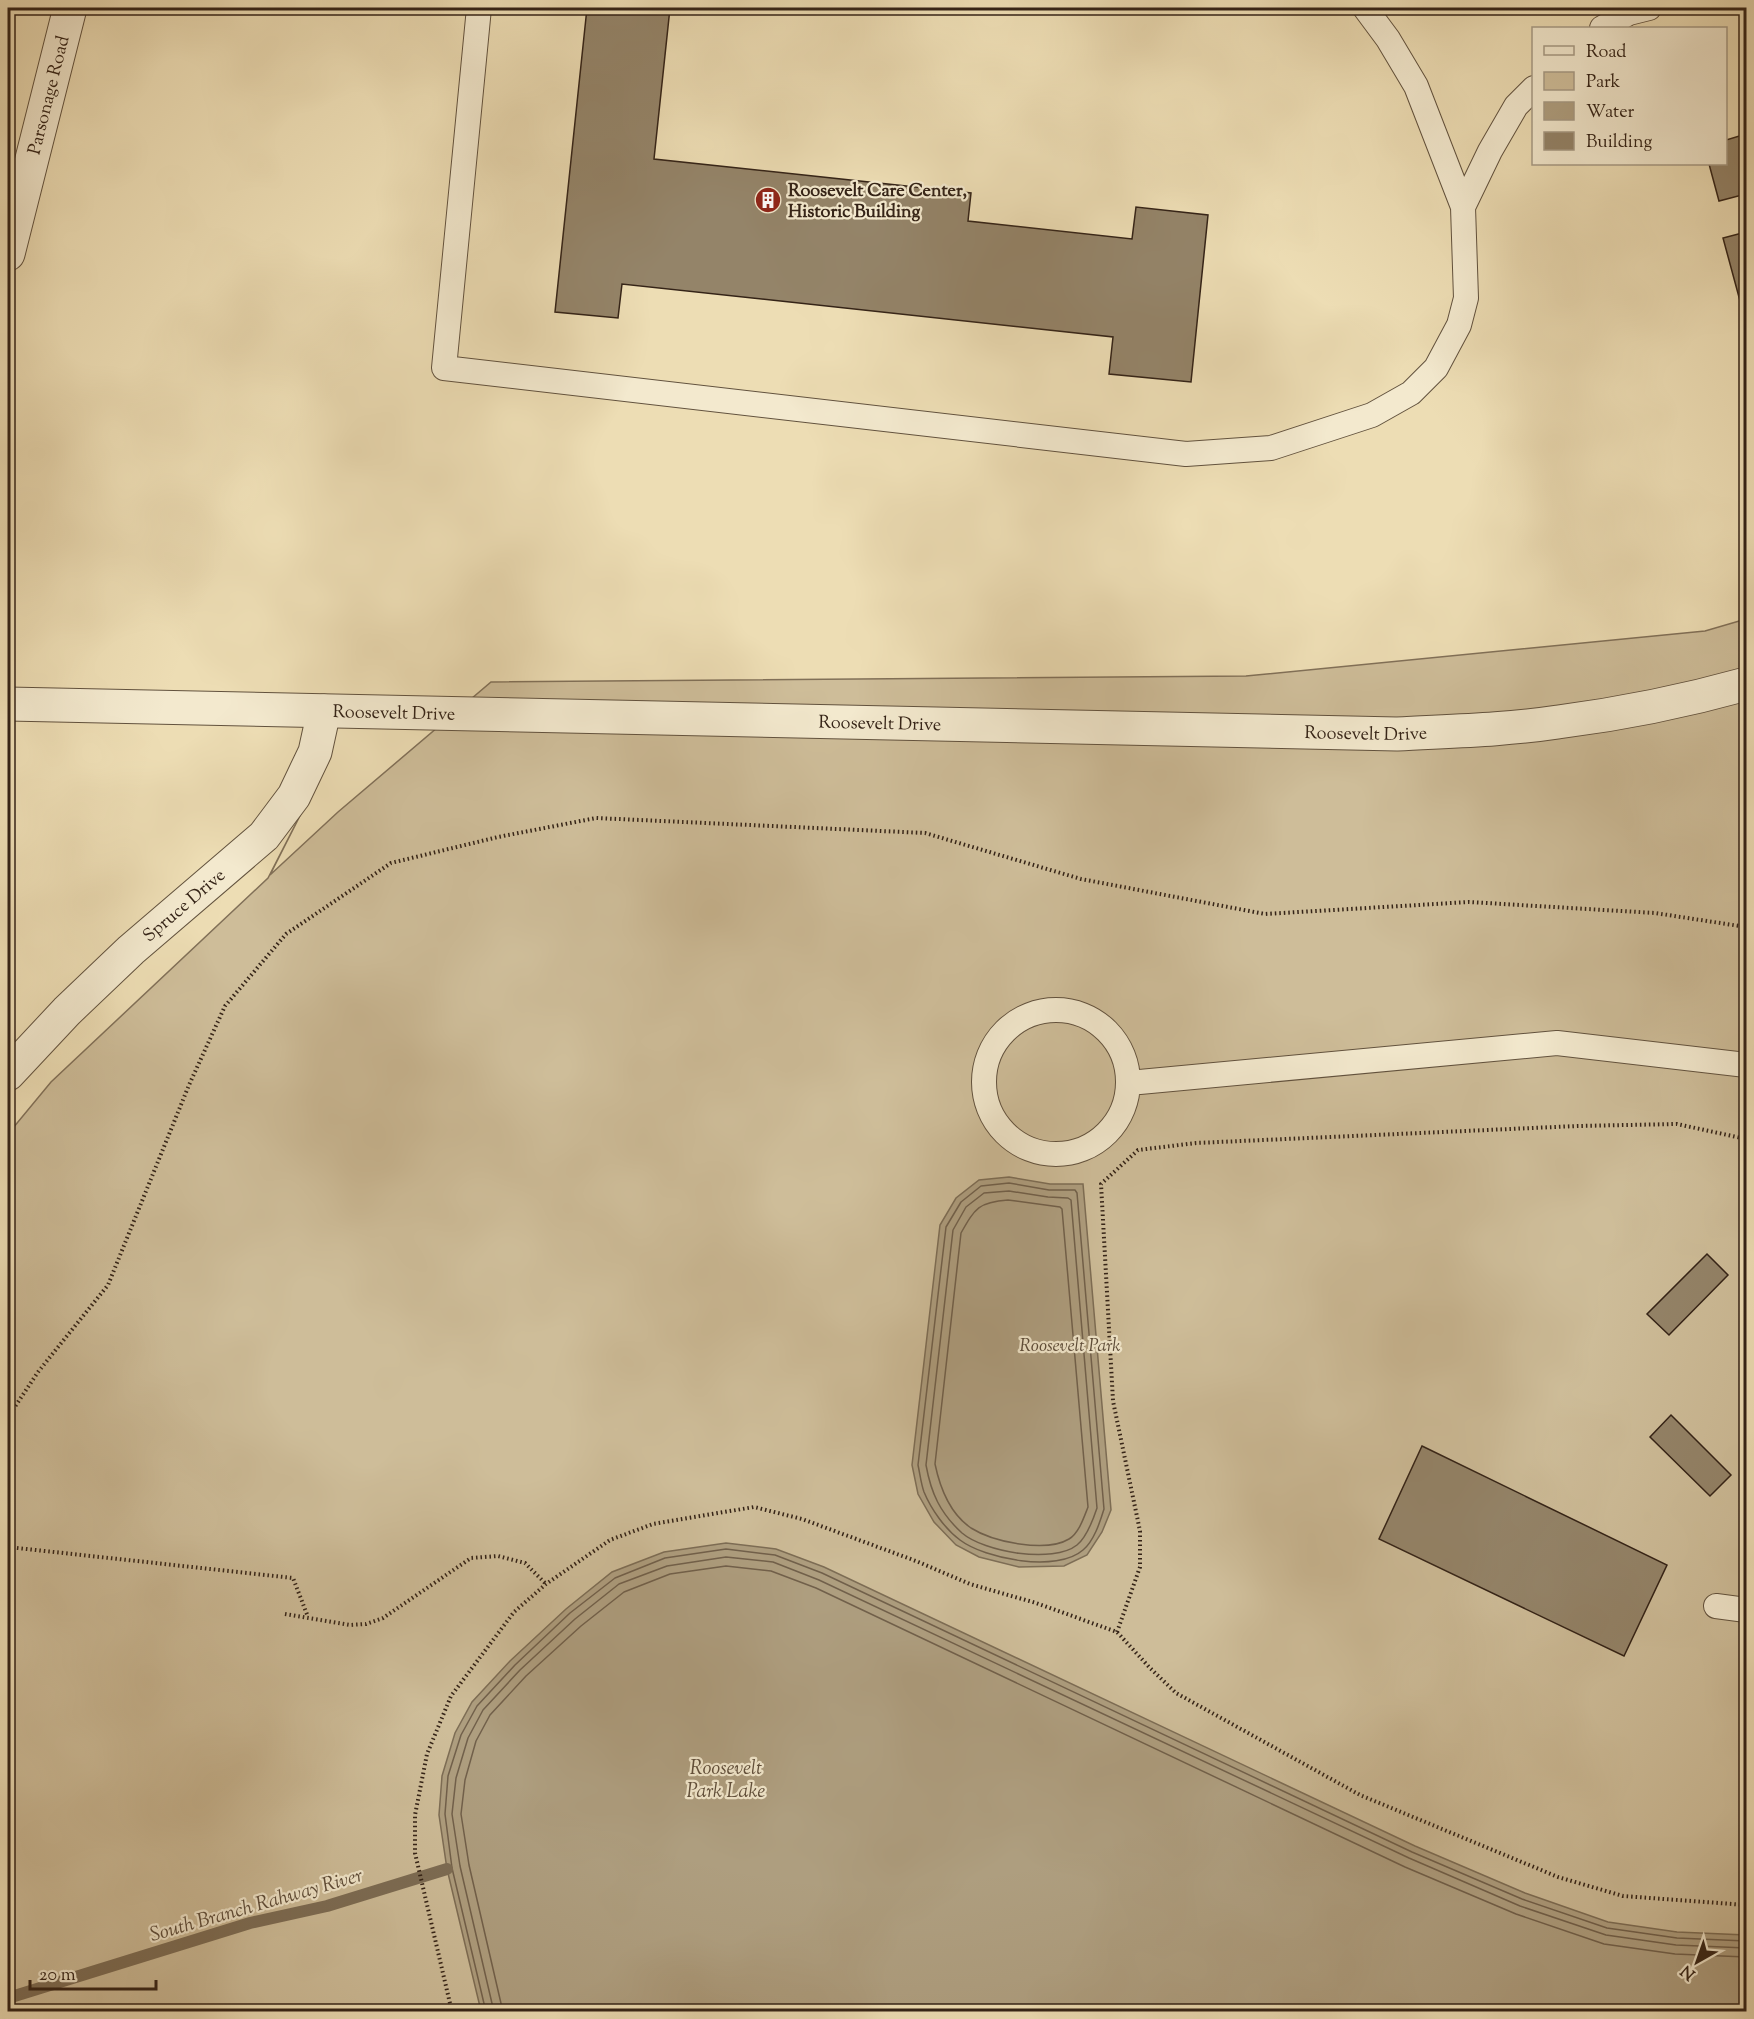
<svg xmlns="http://www.w3.org/2000/svg" width="1754" height="2019" viewBox="0 0 1754 2019" font-family="'Sorts Mill Goudy',serif">
<rect width="100%" height="100%" fill="#edddb4"/>
<filter id="stains"><feTurbulence type="fractalNoise" baseFrequency=".00333" numOctaves="4"/><feColorMatrix values="0 0 0 0 .2 0 0 0 0 .09 0 0 0 0 .02 0 0 0 .5 -.17"/></filter>
<radialGradient id="worn" r=".72"><stop offset=".6" stop-color="#630" stop-opacity="0"/><stop offset="1" stop-color="#630" stop-opacity=".3"/></radialGradient>
<path fill="#cebd99" stroke="#817058" stroke-width="1.5" d="M1746 619V2011L8 2012V1134L51 1082 268 878 311 794 270 875 338 812 491 682 1246 676 1705 631Z"/>
<path fill="#ae9e7f" stroke="#7d6d55" stroke-width="1.5" d="M1009 1177 1050 1184H1083L1111 1510 1102 1532 1087 1555 1064 1566 1019 1567 979 1557 956 1545 934 1522 918 1494 912 1465 940 1225 956 1198 979 1180Z
M726 1543 776 1549 824 1567 1415 1846 1525 1893 1608 1922 1677 1932 1746 1935V2011H481L447 1869 439 1815 442 1776 455 1733 472 1702 510 1661 566 1609 612 1572 664 1552Z"/>
<g fill="none" stroke-linecap="round" stroke-linejoin="round">
<path stroke="#71604b" stroke-width="1.5" d="M1009 1183 1049 1190H1075L1077 1193 1104 1509C1100 1522 1094 1541 1083 1550 1057 1573 985 1559 960 1540 945 1529 931 1509 924 1492 921 1484 920 1474 918 1465L946 1227 961 1202 981 1186Z
M1009 1191 1048 1197 1068 1198 1071 1200 1097 1508C1093 1520 1087 1537 1077 1545 1053 1564 984 1552 962 1533 940 1513 931 1493 926 1465L953 1230 966 1207 984 1193Z
M1008 1200 1060 1207 1062 1209 1088 1507C1084 1517 1079 1533 1069 1539 1046 1553 993 1542 971 1528 949 1513 940 1488 935 1464L961 1233C975 1208 979 1202 1008 1200Z
M486 2012 452 1868 445 1814 448 1776 461 1735 477 1706 515 1665 570 1613 615 1578 665 1558 726 1549 775 1555 822 1573 1412 1852 1522 1899 1607 1928 1677 1938 1746 1941
M494 2012 460 1866 452 1814 456 1778 468 1738 483 1710 520 1670 575 1619 619 1584 667 1566 726 1557 773 1562 819 1580 1409 1858 1520 1906 1606 1935 1676 1945 1746 1948
M503 2012 469 1865 461 1814 465 1780 476 1741 490 1715 526 1676 581 1626 624 1592 670 1574 726 1566 771 1571 816 1588 1405 1867 1516 1914 1604 1944 1675 1954 1746 1957"/>
<path stroke="#7d6d55" stroke-width="12" d="M8 1998 250 1923 327 1906 447 1869"/>
</g>
<path fill="#948469" stroke="#342317" stroke-width="1.5" d="M587 8H670L654 159 971 193 968 221 1132 239 1136 207 1208 215 1191 382 1109 374 1113 337 622 284 618 318 555 312Z
M1746 134V194L1719 201 1709 164H1726V140Z
M1746 232V323L1723 238Z
M1707 1254 1728 1275 1669 1335 1647 1314Z
M1671 1415 1731 1475 1710 1496 1650 1437Z
M1422 1446 1667 1565 1624 1656 1379 1539Z"/>
<g fill="none" stroke-linecap="round" stroke-linejoin="round">
<g stroke="#62523e" stroke-width="26">
<path id="service" d="M479 8 444 368 1186 454 1271 448 1372 415 1411 393 1436 368 1459 325 1466 298 1463 207 1490 151 1516 106 1534 88
M1365 8 1388 39 1416 86 1463 207
M1602 28 1629 13 1649 8
M984 1082a72 72 0 1 1 144 0a72 72 0 1 1-144 0Z
M1129 1083 1557 1043 1746 1065
M1716 1606 1746 1610"/>
</g>
<g stroke="#62523e" stroke-width="35">
<g id="tertiary">
<path id="s1" d="M8 254 70 8"/>
<path id="s2" d="M8 704 1397 734C1451 731 1505 730 1558 722 1621 714 1685 701 1746 684"/>
<path id="s3" d="M8 1074 67 1011 131 950 264 836 294 796 315 752 324 711"/>
</g>
</g>
<path stroke="#342317" stroke-width="4" stroke-dasharray="1.5 3" stroke-linecap="butt" d="M8 1417 38 1372 108 1285 189 1085 225 1006 286 934 391 863 498 837 596 818 925 833 1081 879 1265 914 1469 902 1655 913 1746 927
M8 1547 293 1578 308 1617
M285 1614 350 1625 366 1624 383 1618 471 1558 498 1556 525 1563 546 1584
M1117 1632 1140 1567V1531L1113 1401 1101 1184 1138 1150 1196 1143 1577 1126 1677 1124 1746 1139
M452 2012 415 1853V1815L427 1754 451 1696 514 1612 546 1584 610 1540 653 1524 754 1507 802 1519 916 1561 970 1584 1036 1603 1117 1632 1150 1668 1176 1693 1360 1795 1558 1877 1623 1896 1746 1905"/>
<use href="#service" stroke="#f3e9ce" stroke-width="24"/>
<use href="#tertiary" stroke="#f3e9ce" stroke-width="33"/>
</g>
<defs>
<g id="building-disc" transform="scale(1.35)"><circle r="9.5" fill="#8f2418" stroke="#f3e9ce"/><path d="M-4-6H4V6H1V3H-1V6H-4ZM-2.5-4.3h1.7v1.8h-1.7ZM.8-4.3h1.7v1.8H.8ZM-2.5-1h1.7V.8h-1.7ZM.8-1h1.7V.8H.8Z" fill="#fff"/></g>
</defs>
<g fill-rule="evenodd">
<use href="#building-disc" x="768" y="200"/>
</g>
<g text-anchor="middle" stroke-width="4.5" stroke-linejoin="round" paint-order="stroke">
<g font-size="18" fill="#342317" stroke="#f3e9ce">
<text dy="6" stroke="none"><textPath href="#s1" startOffset="164">Parsonage Road</textPath></text>
<text dy="6" stroke="none"><textPath href="#s2" startOffset="386">Roosevelt Drive</textPath></text>
<text dy="6" stroke="none"><textPath href="#s2" startOffset="872">Roosevelt Drive</textPath></text>
<text dy="6" stroke="none"><textPath href="#s2" startOffset="1358">Roosevelt Drive</textPath></text>
<text dy="6" stroke="none"><textPath href="#s3" startOffset="244">Spruce Drive</textPath></text>
</g>
<g font-size="18" font-weight="bold" fill="#342317" stroke="#f3e9ce" text-anchor="start">
<text x="788" y="196">Roosevelt Care Center,<tspan x="788" dy="21">Historic Building</tspan></text>
</g>
<g font-size="18" font-style="italic" fill="#5a4a38" stroke="#f3e9ce">
<text x="1070" y="1351">Roosevelt Park</text>
</g>
<g font-size="20" font-style="italic" fill="#5f4e3b" stroke="#f3e9ce">
<text x="726" y="1774">Roosevelt<tspan x="726" dy="23">Park Lake</tspan></text>
<text transform="translate(256 1904) rotate(-16)" y="7">South Branch Rahway River</text>
</g>
</g>
<rect width="1754" height="2019" fill="none" stroke="#edddb4" stroke-width="30"/>
<rect x="9" y="9" width="1736" height="2001" fill="none" stroke="#342317" stroke-width="3"/>
<rect x="15" y="15" width="1724" height="1989" fill="none" stroke="#342317" stroke-width="1.5"/>
<rect x="1532" y="27" width="195" height="138" fill="#f3e9ce" stroke="#a79a85" stroke-width="1.5"/>
<rect x="1544" y="46" width="30" height="9" fill="#f3e9ce" stroke="#a79a85" stroke-width="1.5"/>
<text x="1586" y="57" font-size="18" fill="#342317">Road</text>
<rect x="1544" y="72" width="30" height="18" fill="#cebd99" stroke="#a79a85" stroke-width="1.5"/>
<text x="1586" y="87" font-size="18" fill="#342317">Park</text>
<rect x="1544" y="102" width="30" height="18" fill="#ae9e7f" stroke="#a79a85" stroke-width="1.5"/>
<text x="1586" y="117" font-size="18" fill="#342317">Water</text>
<rect x="1544" y="132" width="30" height="18" fill="#948469" stroke="#a79a85" stroke-width="1.5"/>
<text x="1586" y="147" font-size="18" fill="#342317">Building</text>
<g transform="translate(1697 1962) rotate(220)" stroke="#f3e9ce" stroke-width="4.5" paint-order="stroke">
<path d="M0-4.5L10 22L0 15L-10 22Z" fill="#342317"/>
<text y="-9" font-size="16" font-weight="bold" text-anchor="middle" fill="#342317">N</text>
</g>
<path d="M30 1980v9h126v-9" fill="none" stroke="#342317" stroke-width="3"/>
<text x="39" y="1980" font-size="18" fill="#342317" stroke="#f3e9ce" stroke-width="4.5" paint-order="stroke">20 m</text>
<rect width="100%" height="100%" filter="url(#stains)"/>
<rect width="100%" height="100%" fill="url(#worn)"/>
</svg>
